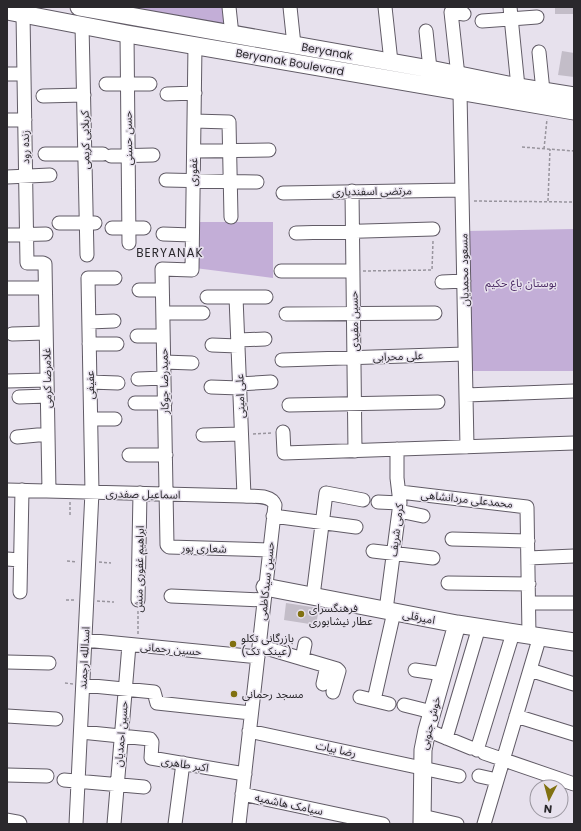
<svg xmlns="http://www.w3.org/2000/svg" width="581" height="831" viewBox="0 0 581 831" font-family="Poppins,'Noto Sans Arabic',sans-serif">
<rect width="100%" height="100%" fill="#e7e1ed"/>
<path fill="#c3aed7" d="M139 7H222L224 25 139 9Z
M196 222H273V278L195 268Z
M574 229V371H472L466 231Z"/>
<path fill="#c3bdc8" d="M555 7H574V14H555Z
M562 51 574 53V77L558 75Z
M286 603 319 608 316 625 284 620Z"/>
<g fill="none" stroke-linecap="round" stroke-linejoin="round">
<g stroke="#615b66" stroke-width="15">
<path id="minor" d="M229 7 232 35
M290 7 294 45
M385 7 391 62
M510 7 518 87
M23 14 27 263H43L45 264 49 491
M482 21 537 17
M82 25 87 255
M426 31 430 69
M127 34 129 243
M195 45 192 270 162 269 167 545 169 547 269 550
M539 52 543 91
M7 74H24
M458 76 451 12 464 14
M106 84H150
M460 93 467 447
M167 94 195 93
M43 96 84 95
M7 120H25
M194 121 229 122 231 217
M194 151 269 150
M45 154H103
M111 156 153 155
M7 177 50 175
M166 180 257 182
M352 191 355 451
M283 193 462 190
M59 223H95
M112 228H144
M296 233 433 229
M163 234 192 235
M7 235 46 234
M281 271H353
M442 282 464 281
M7 288H45
M139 290H162
M207 297H266
M236 297 244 496
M163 313H203
M286 314 435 313
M89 322 114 321
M12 334 46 333
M137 336H163
M238 340 265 339
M89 344H117
M212 345 238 346
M282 360 465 354
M164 362 192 363
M138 379 164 378
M7 381 47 380
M90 382 118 383
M239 384 271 382
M211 387 240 388
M466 395 574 391
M19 397 47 396
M135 403H165
M289 405 438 402
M91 419H115
M283 432 284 453 574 443
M203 435 241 434
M17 437 48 434
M129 455H166
M7 490 244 496C254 497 271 494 275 505L239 824
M400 492 527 507 529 635
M378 502 400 503
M399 511 423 516
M273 516 356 527
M452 539 528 541
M373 551 433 558
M528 558 574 556
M7 559 20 560
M448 583 529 584
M20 592 22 490
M171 596 264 600
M313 596 326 493 363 500
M138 600 140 493
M529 603H574
M386 610 400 503 397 478V449
M85 640 258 657
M259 646 337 669 339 671 333 692
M302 659 305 644
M7 662 49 663
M415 670 443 674
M530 670 574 684
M323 684 327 666
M83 685 154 692 157 703 251 713
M360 697 389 704
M374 700 394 612
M404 705 432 712
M7 716 56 719
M516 716 574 734
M427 730 471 748
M249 731 459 776
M81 732 150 739 152 742 151 758 245 774
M446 738 479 627
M477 750 513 633
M484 753 574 784
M7 775 47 776
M479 776 497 780
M64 780 144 787
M242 794 383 824
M422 816 457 824
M76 824 92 492 88 278H115
M114 824 129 645
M175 824 183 763
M484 824 540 636"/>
</g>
<g stroke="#615b66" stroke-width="19">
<path id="major" d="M79 7 430 69 518 87 574 96
M7 11 127 34 574 111
M265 587 457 624 574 642
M7 822 18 824
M422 824 423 750 427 730 457 624"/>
</g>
<path stroke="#98949d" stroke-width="1.5" stroke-dasharray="3 2" stroke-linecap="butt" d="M522 147 574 151
M544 149 547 119
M474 201 572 202
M548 201 550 149
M363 271 432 270 433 241
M253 434 272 433
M70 502V516
M67 561 77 562
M99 562 111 563
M66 600H76
M97 601 114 602
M138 634V610
M65 683 73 684"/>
<use href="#minor" stroke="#fff" stroke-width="13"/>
<use href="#major" stroke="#fff" stroke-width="17"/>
</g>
<g fill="#817111" stroke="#e7e1ed" stroke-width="1.5">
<circle cx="301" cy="614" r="4"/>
<circle cx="233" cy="644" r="4"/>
<circle cx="234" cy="694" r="4"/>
</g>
<g text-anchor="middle" stroke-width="3" stroke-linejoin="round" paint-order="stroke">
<g font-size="11" fill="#2a282c" stroke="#e7e1ed">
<text transform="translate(327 51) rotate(10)" y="4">Beryanak</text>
<text transform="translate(290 62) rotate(10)" y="4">Beryanak Boulevard</text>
<text transform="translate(128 138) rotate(-91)" y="4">حسن حسنی</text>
<text transform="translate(85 140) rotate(-91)" y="4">کربلایی کریمی</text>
<text transform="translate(25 147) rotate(-91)" y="4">زنده رود</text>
<text transform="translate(193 172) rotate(-89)" y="4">غفوری</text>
<text transform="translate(372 191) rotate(-1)" y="4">مرتضی اسفندیاری</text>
<text transform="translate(464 270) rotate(-91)" y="4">مسعود محمدیان</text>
<text transform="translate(354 321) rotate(-91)" y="4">حسین مفیدی</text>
<text transform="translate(398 356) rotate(-2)" y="4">علی محرابی</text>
<text transform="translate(47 378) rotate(-91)" y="4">غلامرضا کرمی</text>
<text transform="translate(164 381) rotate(-91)" y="4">حمیدرضا جوکار</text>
<text transform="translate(90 385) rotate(-91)" y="4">عفیفی</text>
<text transform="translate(240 396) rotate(-92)" y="4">علی امینی</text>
<text transform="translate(143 494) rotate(1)" y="4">اسماعیل صفدری</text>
<text transform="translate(467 499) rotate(6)" y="4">محمدعلی مردانشاهی</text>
<text transform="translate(396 530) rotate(-83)" y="4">کرمی شریف</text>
<text transform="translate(204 548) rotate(2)" y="4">شعاری پور</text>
<text transform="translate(139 569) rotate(-89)" y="4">ابراهیم غفوری منش</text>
<text transform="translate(266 581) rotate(-84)" y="4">حسین سیدکاظمی</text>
<text transform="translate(419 617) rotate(11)" y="4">امیرقلی</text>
<text transform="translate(171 649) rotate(5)" y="4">حسین رحمانی</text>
<text transform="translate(84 658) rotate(-87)" y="4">اسدالله ارجمند</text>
<text transform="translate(430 723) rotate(-76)" y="4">خوش جنوبی</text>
<text transform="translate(121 734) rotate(-85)" y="4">حسین احمدیان</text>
<text transform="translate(336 749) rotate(12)" y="4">رضا بیات</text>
<text transform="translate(185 764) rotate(9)" y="4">اکبر طاهری</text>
<text transform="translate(289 804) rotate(12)" y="4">سیامک هاشمیه</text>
</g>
<g font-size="11" fill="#4e2e67" stroke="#e7e1ed">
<text x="521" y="287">بوستان باغ حکیم</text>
</g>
<g font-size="11" fill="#2a282c" stroke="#e7e1ed" text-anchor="start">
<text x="309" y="612">فرهنگسرای<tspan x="309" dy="13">عطار نیشابوری</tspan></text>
<text x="241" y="642">بازرگانی تکلو<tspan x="241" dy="13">(عینک تک)</tspan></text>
<text x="242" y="698">مسجد رحمانی</text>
</g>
<g font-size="12" letter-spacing="1" fill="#2a282c" stroke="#e7e1ed">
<text x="170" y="257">BERYANAK</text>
</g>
</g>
<rect width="581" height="831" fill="none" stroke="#2a282c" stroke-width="16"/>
<g transform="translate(549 799) rotate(186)"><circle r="19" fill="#e7e1ed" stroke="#9b97a0"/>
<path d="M0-3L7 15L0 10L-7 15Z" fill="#817111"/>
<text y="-6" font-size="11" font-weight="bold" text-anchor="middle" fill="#2a282c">N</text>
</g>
</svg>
